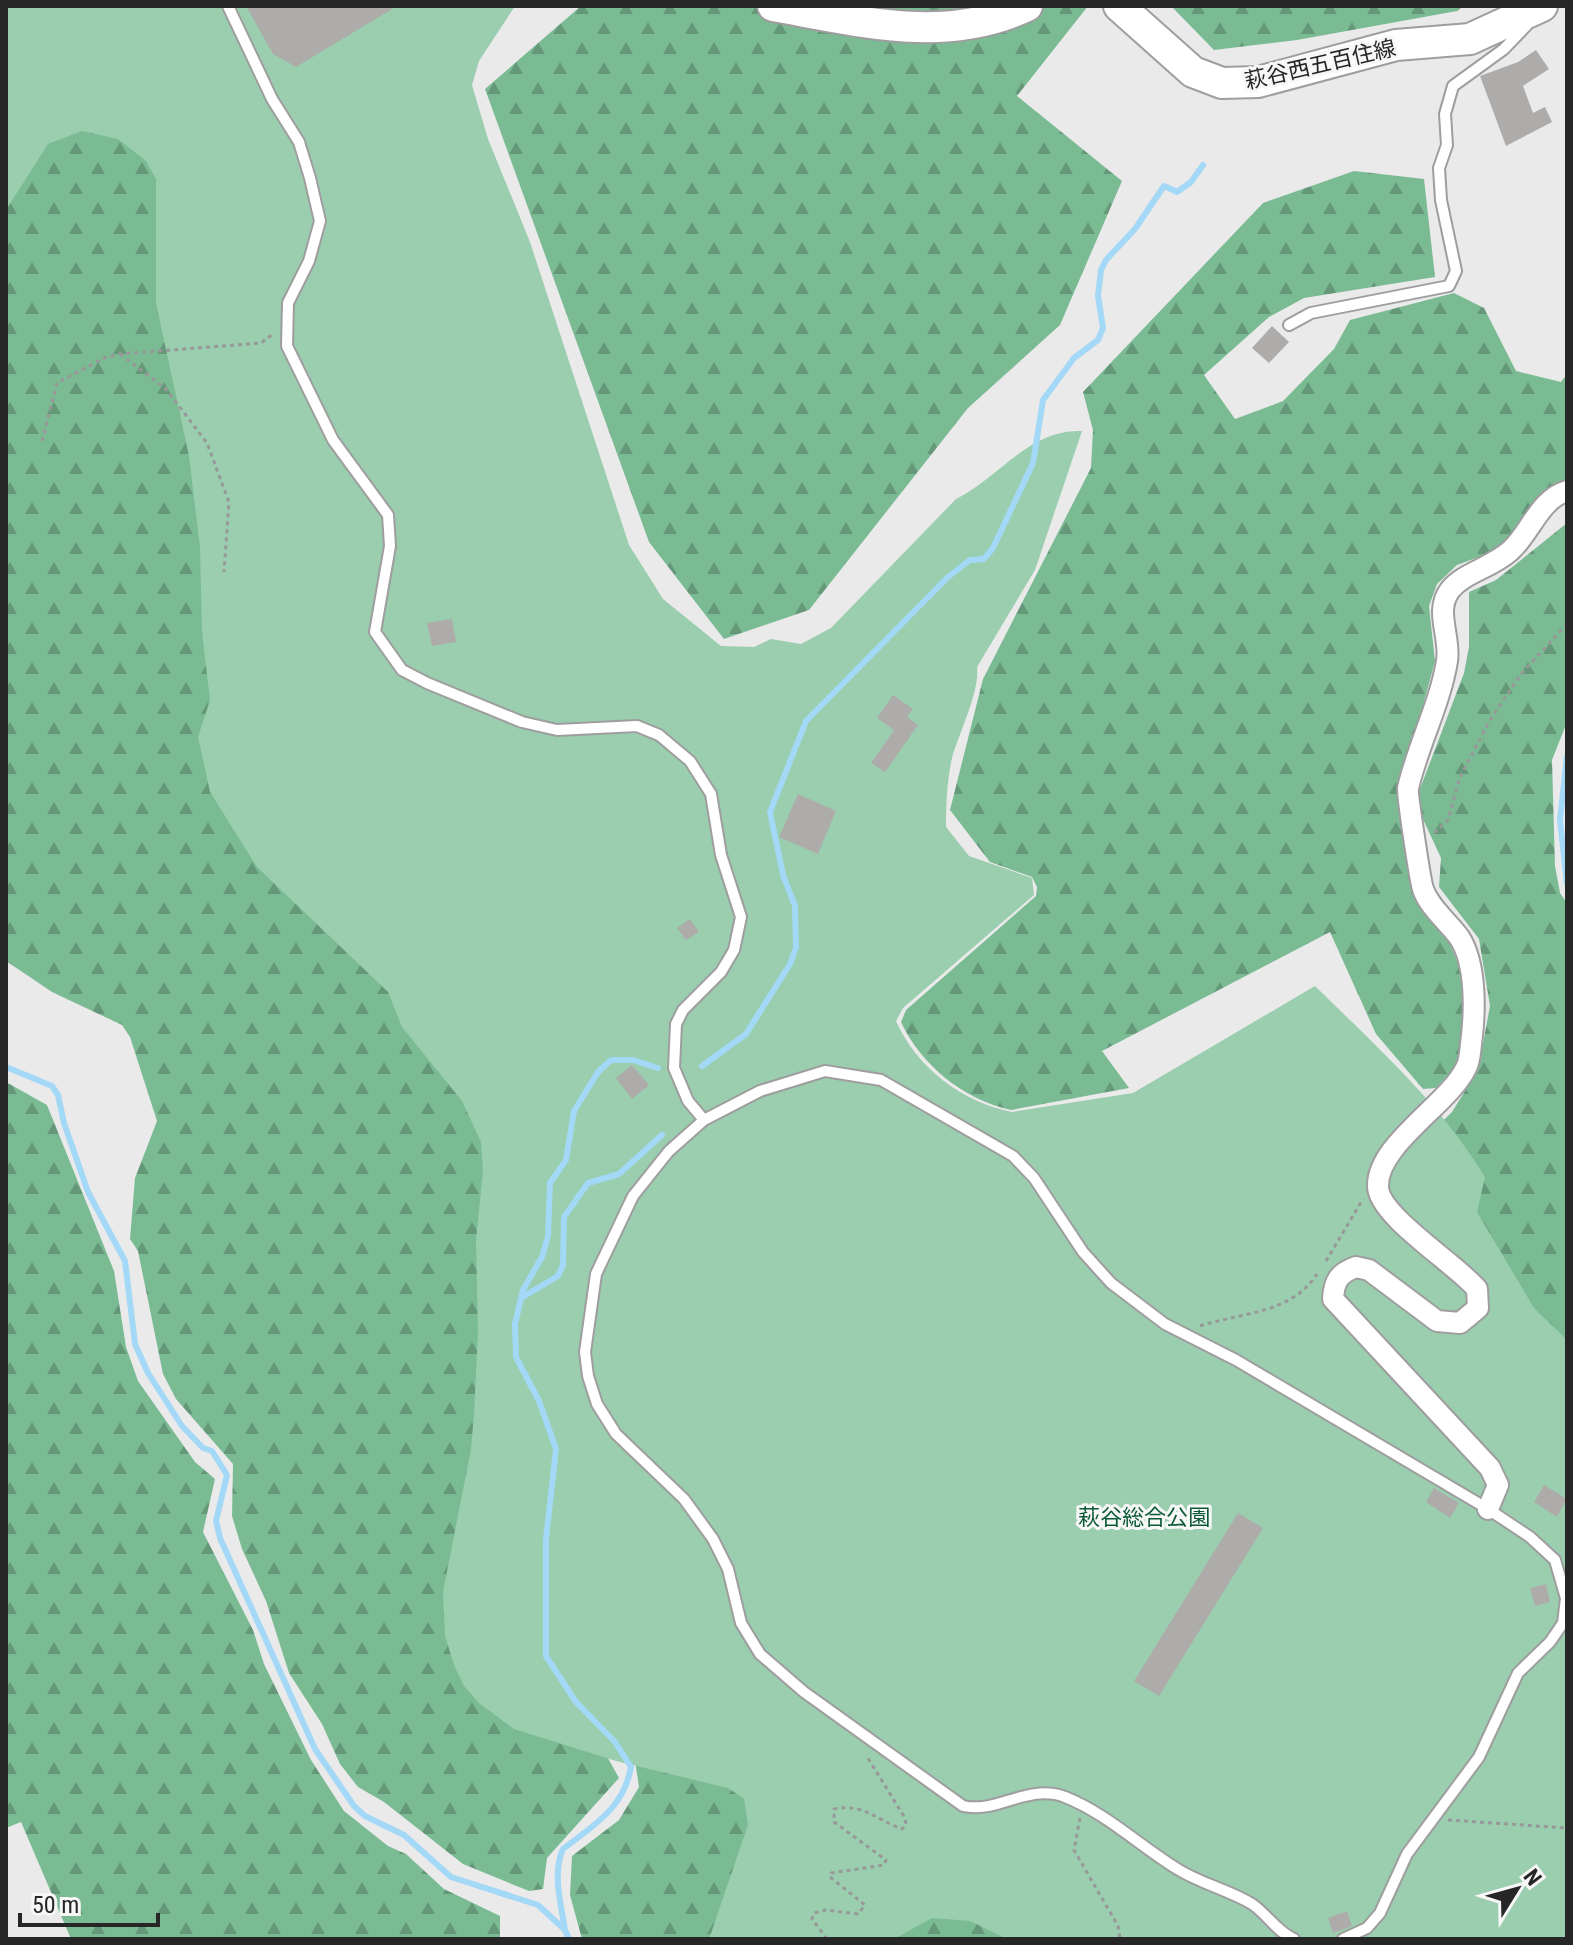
<svg xmlns="http://www.w3.org/2000/svg" width="1573" height="1945" viewBox="0 0 1573 1945" font-family="'Roboto Condensed','Noto Sans JP',sans-serif">
<defs>
<pattern id="forest-firs" width="22" height="20" patternUnits="userSpaceOnUse" patternTransform="scale(2)"><rect width="22" height="20" fill="#7bbb94"/><path d="M5 1l3.5 6h-7zM16 11l3.5 6h-7z" fill="#659879"/></pattern>
</defs>
<rect width="100%" height="100%" fill="#eaeaeb"/>
<path fill="url(#forest-firs)" d="M581 6H1088L1017 96 1122 181 1060 325 968 408 809 610 724 639 649 542 485 89Z
M1171 6H1463L1457 11 1297 40 1214 50Z
M126 73 523 800 600 1744 619 1778 547 1858 543 1889 529 1891 463 1864 384 1802 358 1787 340 1764 322 1724 289 1673 266 1601 242 1549 232 1516 233 1464 176 1399 163 1374 138 1251 130 1239 135 1178 157 1121 130 1037 122 1025 52 992 6 961V168Z
M1354 171 1424 179 1435 277 1304 298 1269 317 1204 375 1235 419 1283 401 1334 349 1350 320 1454 293 1484 308 1516 371 1561 382 1567 374V481L1552 485 1506 540 1487 554 1457 565 1437 584 1429 606 1435 661 1400 792 1413 893 1446 935 1465 979 1466 1032 1459 1063 1436 1088 1423 1089 1376 1034 1330 932 1102 1051 1129 1088 1011 1110C964 1100 921 1065 901 1022L906 1010 1036 896 1037 887 1032 877 990 862 950 810 983 679 1091 468 1093 430 1083 392 1263 203Z
M1567 523V722L1552 760 1555 866 1560 893 1567 903V1496L1412 1151 1452 1112 1478 1070 1490 1006 1479 939 1439 887 1441 858 1415 802 1464 673 1469 647V592L1496 580Z
M6 1082 47 1105 114 1271 126 1347 138 1381 195 1462 215 1479 203 1532 253 1630 264 1664 311 1760 344 1811 388 1846 406 1854 444 1889 500 1916V1939H71L21 1822 6 1828Z
M571 1342 1105 1939H582L570 1895 572 1856 619 1820 639 1787Z"/>
<path fill="#9aceae" d="M6 6H515L479 61 472 85 488 139 530 242 629 545 663 599 721 646 754 647 771 639 801 644 831 628 956 499C1000 477 1029 429 1082 431L1035 570 977 667C980 691 959 733 952 758 947 781 946 804 946 827L969 856 1032 878 1034 895 903 1008 896 1021C917 1068 962 1102 1012 1112L1133 1093 1315 986C1376 1046 1440 1103 1485 1177L1477 1212 1534 1308 1567 1340V1939H1007L970 1921 932 1918 894 1939H709L748 1825 744 1799 728 1788 616 1761 514 1729 479 1703 464 1686 454 1665 445 1636 443 1592 471 1449 474 1413 478 1332 476 1240 483 1170 481 1142 462 1101 402 1027 388 992 257 867 210 792 198 737 210 700 202 632 200 547 189 456 156 303V179L146 161 118 139 82 131 48 144 6 210Z"/>
<g fill="none" stroke-linecap="round" stroke-linejoin="round">
<path stroke="#a3d8f7" stroke-width="6" d="M1567 756 1560 820 1567 884
M702 1066 746 1034 790 964 796 948 795 906 783 875 770 812 806 721 948 577 970 560 984 559 993 548 1033 463 1043 400 1074 358 1098 340 1103 328 1098 296 1101 270 1106 260 1135 229 1164 186 1177 192 1191 182 1203 165
M6 1067 52 1086 58 1095 64 1123 88 1192 125 1261 135 1344 148 1373 182 1426 203 1448 212 1451 227 1475 216 1521 220 1538 315 1749 354 1806 365 1816 404 1835 451 1877 538 1905 565 1930 569 1939
M521 1298 558 1276 563 1265 564 1217 588 1183 619 1174 662 1135
M565 1930C561 1904 552 1873 563 1849 594 1825 624 1808 631 1767L615 1742 576 1702 546 1656V1539L556 1449 539 1401 516 1357 515 1324 523 1290 542 1257 548 1236 550 1183 566 1160 574 1111 598 1072 611 1060H633L658 1068"/>
</g>
<path fill="#adacab" d="M246 6H397L296 67 273 54Z
M1536 50 1549 69 1523 86 1533 113 1545 107 1552 122 1506 146 1480 76 1518 62Z
M1272 326 1289 342 1269 363 1252 348Z
M452 619 456 642 432 646 427 623Z
M893 695 913 709 907 717 918 725 885 772 871 763 894 730 877 718Z
M798 794 836 811 818 854 779 837Z
M690 919 699 932 686 940 677 928Z
M632 1065 649 1085 632 1099 616 1078Z
M1544 1485 1567 1499 1557 1517 1534 1502Z
M1434 1488 1459 1503 1450 1518 1426 1502Z
M1238 1513 1263 1528 1159 1696 1134 1681Z
M1546 1584 1550 1602 1535 1606 1530 1588Z
M1347 1911 1352 1926 1333 1933 1328 1918Z"/>
<g fill="none" stroke-linecap="round" stroke-linejoin="round">
<g stroke="#9e9e9f" stroke-width="14">
<path id="lane" d="M228 6 272 99 299 142 310 178 320 221 309 261 288 303 287 346 333 440 388 515 390 546 375 632 402 670 427 683 522 722 557 730 637 726 659 735 690 761 711 794 721 855 741 917 734 950 721 972 683 1010 676 1024 674 1068 688 1101 704 1120
M1289 325 1311 313 1449 286 1456 271 1441 200 1439 168 1447 145 1445 114 1453 86 1504 49 1527 25
M1294 1939C1276 1931 1268 1915 1252 1904 1229 1890 1202 1884 1179 1870 1141 1847 1106 1813 1065 1797 1028 1783 997 1814 963 1806L804 1692 760 1654 741 1623 728 1569 713 1539 684 1499 616 1434 597 1404 588 1376 585 1352 596 1274 633 1196 669 1151 704 1120 760 1091 825 1071 881 1080 1013 1156 1034 1178 1083 1252 1111 1283 1165 1324 1236 1360 1488 1509 1530 1537 1555 1560 1566 1598 1563 1623 1550 1642 1518 1673 1479 1757 1407 1854 1380 1913 1367 1928 1343 1939"/>
</g>
<g stroke="#9e9e9f" stroke-width="24">
<path id="street" d="M1488 1509 1498 1485 1490 1468 1333 1299C1334 1281 1339 1273 1356 1267L1369 1270 1437 1321 1460 1323 1478 1308 1477 1289C1456 1264 1379 1216 1378 1187 1376 1145 1449 1104 1466 1068 1470 1061 1470 1052 1471 1044 1475 1014 1477 964 1459 937 1448 922 1429 907 1423 889 1420 880 1407 794 1408 788 1418 745 1440 704 1447 661 1451 637 1434 611 1450 590 1463 573 1491 568 1510 551 1530 534 1539 499 1567 491"/>
</g>
<g stroke="#9e9e9f" stroke-width="34">
<path id="secondary" d="M773 6C858 21 946 45 1027 6
M1119 6 1193 72 1222 83 1258 82 1396 45 1470 39 1542 6"/>
</g>
<path stroke="#989899" stroke-width="3" stroke-dasharray="4 4" stroke-linecap="butt" d="M120 354 166 389 207 443 229 502 224 572
M42 441 57 383 104 358 120 354 261 343 273 334
M1434 833 1448 820 1460 777 1490 720 1521 674 1567 624
M1326 1261 1363 1199
M1200 1326C1243 1312 1291 1314 1317 1274
M1080 1818 1074 1850 1118 1926 1120 1939
M1448 1820 1567 1828
M827 1939 812 1919 814 1913 826 1910 858 1914 865 1905 830 1877 831 1873 884 1865 886 1860 834 1822V1809C863 1803 877 1820 902 1829L906 1825 905 1818 866 1755"/>
<use href="#lane" stroke="#fff" stroke-width="10"/>
<use href="#street" stroke="#fff" stroke-width="20"/>
<use href="#secondary" stroke="#fff" stroke-width="30"/>
</g>
<g text-anchor="middle" stroke-width="6" stroke-linejoin="round" paint-order="stroke">
<g font-size="22" fill="#262626" stroke="#f7f7f8">
<text transform="translate(1320 64) rotate(-13)" y="8">萩谷西五百住線</text>
</g>
<g font-size="22" fill="#0b5a36" stroke="#f7f7f8">
<text x="1144" y="1525">萩谷総合公園</text>
</g>
</g>
<rect width="1573" height="1945" fill="none" stroke="#262626" stroke-width="16"/>
<g transform="translate(1517 1889) rotate(53)" stroke="#f7f7f8" stroke-width="6" paint-order="stroke">
<path d="M0-6L14 30L0 20L-14 30Z" fill="#262626"/>
<text y="-12" font-size="22" font-weight="bold" text-anchor="middle" fill="#262626">N</text>
</g>
<path d="M20 1913v12h138v-12" fill="none" stroke="#262626" stroke-width="4"/>
<text x="32" y="1913" font-size="24" fill="#262626" stroke="#f7f7f8" stroke-width="6" paint-order="stroke">50 m</text>
</svg>
